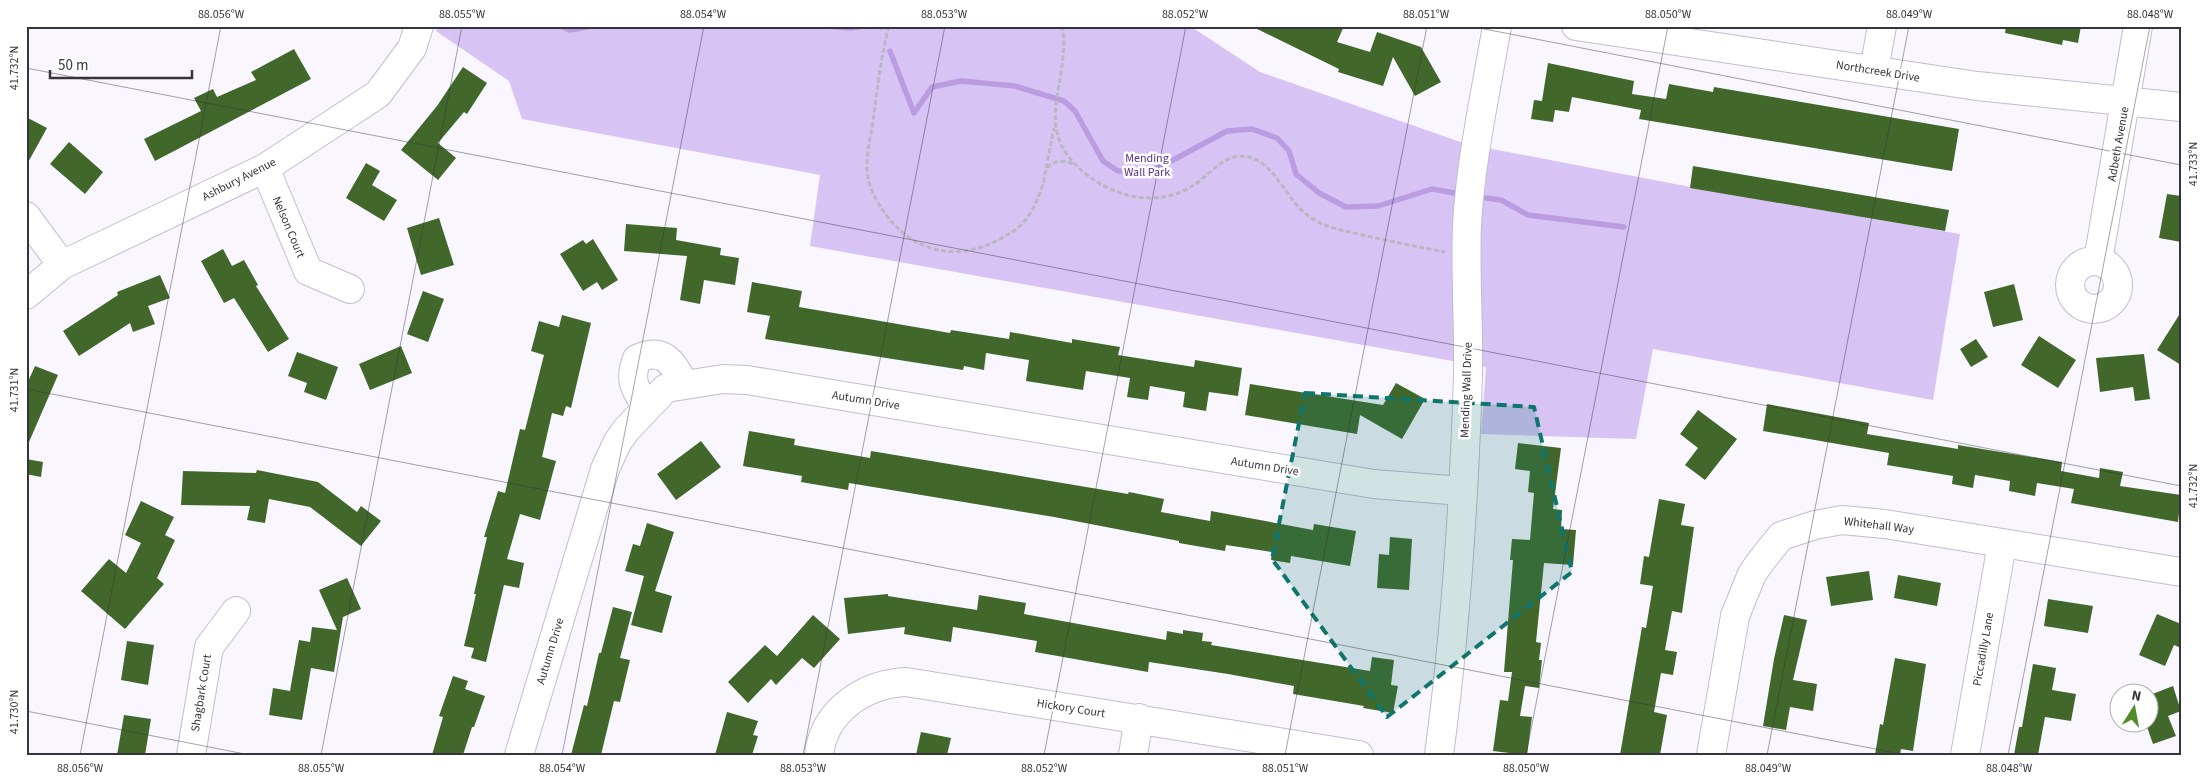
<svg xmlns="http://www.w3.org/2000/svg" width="2207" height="781" viewBox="0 0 2207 781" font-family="'Source Sans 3',sans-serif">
<rect width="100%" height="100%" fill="#f9f6ff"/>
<path fill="#d8c3f5" d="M438 26H1190L1260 72 1466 144 1680 185 1960 234 1933 400 1653 349 1636 439 1481 434 1486 367 810 246 820 175 522 119 509 81 436 31Z"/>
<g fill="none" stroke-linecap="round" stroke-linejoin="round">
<path stroke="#ba9de1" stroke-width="5.5" d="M560 26 570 30 592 26
M826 26 851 28 862 26
M881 26V27
M890 51 914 113 932 87 961 81 1015 86 1064 101 1075 111 1103 161 1118 171 1143 172 1162 166 1227 131 1252 129 1277 138 1289 151 1296 174 1319 193 1346 207 1378 206 1432 189 1455 193
M1486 198 1501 200 1528 215 1624 227"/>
</g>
<path fill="#41682a" d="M1251 26H1344L1337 42 1370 52 1377 32 1421 47 1441 82 1415 96 1393 57 1383 86 1338 72 1339 69Z
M2006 26H2081L2078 43 2063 40 2062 45 2005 33Z
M294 49 311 79 155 161 144 139 201 111 194 98 213 89 217 97 256 80 251 72Z
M1548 63 1634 81 1632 94 1666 99 1669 84 1713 92 1714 87 1959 129 1952 171 1639 119 1641 110 1572 97 1569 112 1555 110 1553 122 1531 119 1534 100 1542 101Z
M463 67 487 83 467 114 464 112 438 143 456 158 438 180 401 150 437 106Z
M26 117 47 128 26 166Z
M69 142 103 172 85 194 50 164Z
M366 163 380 171 372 185 397 200 384 221 346 198Z
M1693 166 1949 210 1945 231 1690 188Z
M2167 194 2181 196V242L2159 238Z
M439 218 454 265 421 275 407 228Z
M626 224 677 228 676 240 721 248 720 255 739 258 735 285 704 280 700 304 680 300 687 256 624 251Z
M593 239 618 280 602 290 597 282 583 291 560 254 583 240 586 244Z
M223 249 232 266 244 260 258 285 256 286 289 339 268 352 234 298 224 303 201 261Z
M160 275 170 298 148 306 155 324 133 332 130 323 79 356 63 331 118 295 117 292Z
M752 282 802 291 799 307 950 333 951 330 1009 339 1010 332 1072 343V339L1120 347 1118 355 1194 367 1195 360 1242 368 1238 396 1209 392 1206 411 1183 407 1185 392 1150 386 1148 400 1127 397 1130 378 1086 371 1083 390 1026 381 1029 360 986 353 984 370 964 366 963 370 765 339 770 316 747 312Z
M2014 284 2023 320 1993 327 1984 292Z
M423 291 444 299 428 342 407 334Z
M2181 312V365L2157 350Z
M562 315 591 323 571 408 566 406 563 416 552 413 542 457 556 461 540 520 520 514 507 559 524 563 519 588 504 585 486 662 471 658 474 648 464 646 476 594H474L487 537H484L498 491 505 493 520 429 525 430 544 355 531 351 539 321 559 327Z
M2039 336 2076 360 2058 388 2021 365Z
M1976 339 1988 357 1971 367 1960 349Z
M401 346 412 373 370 390 359 364Z
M297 352 338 367 326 400 304 392 307 383 288 376Z
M2144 354 2150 399 2135 401 2133 387 2100 392 2096 358Z
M35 366 58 375 26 449V386Z
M1396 383 1425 399 1402 439 1360 415 1357 434 1245 415 1250 384 1383 405Z
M1767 404 1869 423 1867 434 1958 449V445L2062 462 2061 471 2099 478 2100 468 2123 472 2120 486 2181 495 2178 522 2071 503 2074 489 2037 483 2035 496 2009 491 2010 481 1975 475 1973 488 1952 484 1953 476 1887 465 1889 453 1763 431Z
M1698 410 1737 439 1705 480 1685 465 1698 448 1680 434Z
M749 431 795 439 794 445 870 458 871 451 1128 494 1129 492 1164 499 1161 512 1210 521 1211 511 1313 530 1314 524 1356 531 1350 566 1291 556 1290 563 1271 560 1272 552 1226 545 1225 551 1179 543V541L1054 517 849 483 848 490 801 482 802 476 743 466Z
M701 441 721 467 676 500 657 474Z
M1518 443 1561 448 1553 509 1562 510 1561 529 1576 530 1573 565 1544 563 1536 642 1541 643 1539 660H1542L1539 688 1525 686 1520 716 1532 717 1527 755 1493 751 1500 700 1508 701 1512 672H1504L1513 560H1510L1512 539 1530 540 1534 493 1528 492 1530 471 1515 469Z
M26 459 43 462 41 477 26 474Z
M257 470 318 482 357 512 361 506 381 521 361 546 310 507 269 499 265 523 247 520 250 506 181 505 183 471 256 473Z
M1659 499 1685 504 1681 525 1694 527 1682 613 1672 611 1665 650 1677 652 1673 675 1661 673 1654 712 1667 715 1660 755H1620L1642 627 1646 628 1653 586 1640 584 1644 556 1649 557Z
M141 501 174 517 165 535 175 540 157 578 164 584 125 629 81 591 109 559 126 573 141 543 125 535Z
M647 523 674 532 655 591 672 596 662 633 631 625 644 576 625 571 633 544 640 546Z
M1390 537 1412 539 1409 590 1377 588 1379 554 1389 555Z
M1869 571 1873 600 1831 606 1826 577Z
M1898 575 1941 583 1937 606 1894 598Z
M347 578 361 609 343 617 334 672 311 668 302 720 269 715 273 688 290 691 299 640 310 642 312 627 337 630 319 590Z
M888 594V596L977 610 979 595 1026 603 1024 614 1166 640 1167 631 1183 634V630L1203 633 1202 641 1212 642 1211 645 1370 671 1372 657 1394 660 1391 685 1398 686 1393 713 1363 708 1364 706 1293 694 1294 686 1228 674 1149 662 1148 672 1035 652 1037 641 953 627 951 642 904 634 905 627 848 634 844 598Z
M2048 599 2093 606 2088 633 2044 626Z
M613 607 632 612 620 658 630 660 620 702 614 701 601 755H571L584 705 587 706 599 653H601Z
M2157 614 2181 624V648L2174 645 2165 666 2139 655Z
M813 615 840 639 814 668 802 658 776 685 771 679 748 703 728 682 765 645 777 656Z
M1784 615 1807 620 1793 680 1817 684 1813 711 1790 707 1786 730 1763 726 1774 659Z
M127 641 154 645 148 685 121 680Z
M1895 658 1926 664 1913 751 1901 749 1900 755H1875L1880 724 1883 725Z
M2033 664 2056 668 2052 690 2076 694 2071 721 2045 717 2038 755H2014L2019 727H2022Z
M453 676 468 681 465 689 485 696 474 727H472L463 755H432L443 717 439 716Z
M2173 686 2181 711 2168 716 2176 736 2153 744 2146 724H2150V695Z
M727 712 758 721 753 735 758 736 752 755H715Z
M124 715 151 719 145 755H117Z
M921 732 951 738 947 755H916Z"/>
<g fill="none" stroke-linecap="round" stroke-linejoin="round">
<g stroke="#c4bbd1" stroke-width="30">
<path id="minor" d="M1576 26 1977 86 2181 107
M1874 70 1882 26
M265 168 308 271 350 289
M26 216 62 265
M2070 285a24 24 0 1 1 48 0a24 24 0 1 1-48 0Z
M2098 261 2138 26
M26 295 62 265 265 168 378 94 412 48 419 26
M647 408C636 389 628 382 637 359 663 346 674 363 684 385
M191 755 209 647 236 611
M519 755 605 469 617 443 626 430 666 388 723 379 747 380 1374 484 1462 491
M819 755C824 710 865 684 906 682L1359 755
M1133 755 1139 718
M1439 755C1456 629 1464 502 1468 375 1469 325 1465 274 1467 224 1471 158 1486 91 1497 26
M1711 755 1735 616 1752 574 1761 561 1781 536 1815 525 1842 520 1885 524 2181 572
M1965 755 2002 544"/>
</g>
<path stroke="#bab7c0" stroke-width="3" stroke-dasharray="5 2.5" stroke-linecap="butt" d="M889 26C880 59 877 94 872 128 868 148 863 172 872 191 896 243 943 267 996 241 1008 235 1019 229 1027 218 1034 208 1039 196 1043 184 1045 178 1044 171 1049 166 1055 160 1066 160 1073 164
M1061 26C1065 35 1064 46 1063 56 1060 98 1041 131 1077 166 1107 196 1156 210 1194 185 1211 174 1226 151 1249 157 1277 165 1286 201 1310 217 1327 229 1347 231 1367 236 1393 242 1419 247 1445 252
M1046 168 1054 128"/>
<use href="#minor" stroke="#fff" stroke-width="28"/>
</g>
<path fill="#0f766e" fill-opacity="0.2" stroke="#0f766e" stroke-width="4" stroke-dasharray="10 6" stroke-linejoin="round" d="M1305 393 1534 407 1572 572 1387 717 1272 559Z"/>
<path fill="none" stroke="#36333b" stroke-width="1" stroke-opacity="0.45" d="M1469 26 2181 165M26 68 2181 486M26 389 1906 755M26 711 250 755M80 755 221 26M321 755 462 26M562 755 704 26M803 755 945 26M1044 755 1186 26M1285 755 1427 26M1526 755 1668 26M1767 755 1909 26M2008 755 2150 26"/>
<g text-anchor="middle" stroke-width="5" stroke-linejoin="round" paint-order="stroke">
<g font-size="12" fill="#36333b" stroke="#fff">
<text transform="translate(1878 71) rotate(9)" y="4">Northcreek Drive</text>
<text transform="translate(2118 144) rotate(-80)" y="4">Adbeth Avenue</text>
<text transform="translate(239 179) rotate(-27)" y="4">Ashbury Avenue</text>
<text transform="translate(289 227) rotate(67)" y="4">Nelson Court</text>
<text transform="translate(1466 390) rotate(-88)" y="4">Mending Wall Drive</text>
<text transform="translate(866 400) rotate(9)" y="4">Autumn Drive</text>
<text transform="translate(1265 466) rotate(9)" y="4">Autumn Drive</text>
<text transform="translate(1879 525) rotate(7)" y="4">Whitehall Way</text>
<text transform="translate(1983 649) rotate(-80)" y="4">Piccadilly Lane</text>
<text transform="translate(550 651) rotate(-73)" y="4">Autumn Drive</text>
<text transform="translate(201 693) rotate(-81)" y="4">Shagbark Court</text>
<text transform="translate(1071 708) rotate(9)" y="4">Hickory Court</text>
</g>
<g font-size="12" fill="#583181" stroke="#fff">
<text x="1147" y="162">Mending<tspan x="1147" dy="14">Wall Park</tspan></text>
</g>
</g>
<rect width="2207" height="781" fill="none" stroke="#ffffff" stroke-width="55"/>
<g transform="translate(2134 708) rotate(11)"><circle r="24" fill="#ffffff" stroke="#afadb1"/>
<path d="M0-4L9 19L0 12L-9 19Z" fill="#518c2a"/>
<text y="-8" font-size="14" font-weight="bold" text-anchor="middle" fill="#36333b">N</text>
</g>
<path d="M50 70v8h142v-8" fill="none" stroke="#36333b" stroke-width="2.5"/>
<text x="58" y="70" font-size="15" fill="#36333b" stroke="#ffffff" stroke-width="4" paint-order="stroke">50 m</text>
<rect x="28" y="28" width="2152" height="726" fill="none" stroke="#36333b" stroke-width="2"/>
<g font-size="12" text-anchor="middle" fill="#36333b">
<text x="221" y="18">88.056°W</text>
<text x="462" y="18">88.055°W</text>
<text x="703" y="18">88.054°W</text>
<text x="944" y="18">88.053°W</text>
<text x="1185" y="18">88.052°W</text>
<text x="1426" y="18">88.051°W</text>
<text x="1668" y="18">88.050°W</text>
<text x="1909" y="18">88.049°W</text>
<text x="2150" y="18">88.048°W</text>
<text transform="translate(14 68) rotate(-90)" y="4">41.732°N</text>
<text transform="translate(2193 164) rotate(-90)" y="4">41.733°N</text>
<text transform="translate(14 390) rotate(-90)" y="4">41.731°N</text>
<text transform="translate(2193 486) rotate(-90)" y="4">41.732°N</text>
<text transform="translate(14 712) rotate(-90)" y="4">41.730°N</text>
<text x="80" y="772">88.056°W</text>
<text x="321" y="772">88.055°W</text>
<text x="562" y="772">88.054°W</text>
<text x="803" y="772">88.053°W</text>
<text x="1044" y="772">88.052°W</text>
<text x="1285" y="772">88.051°W</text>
<text x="1526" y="772">88.050°W</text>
<text x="1768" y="772">88.049°W</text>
<text x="2009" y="772">88.048°W</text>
</g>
</svg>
